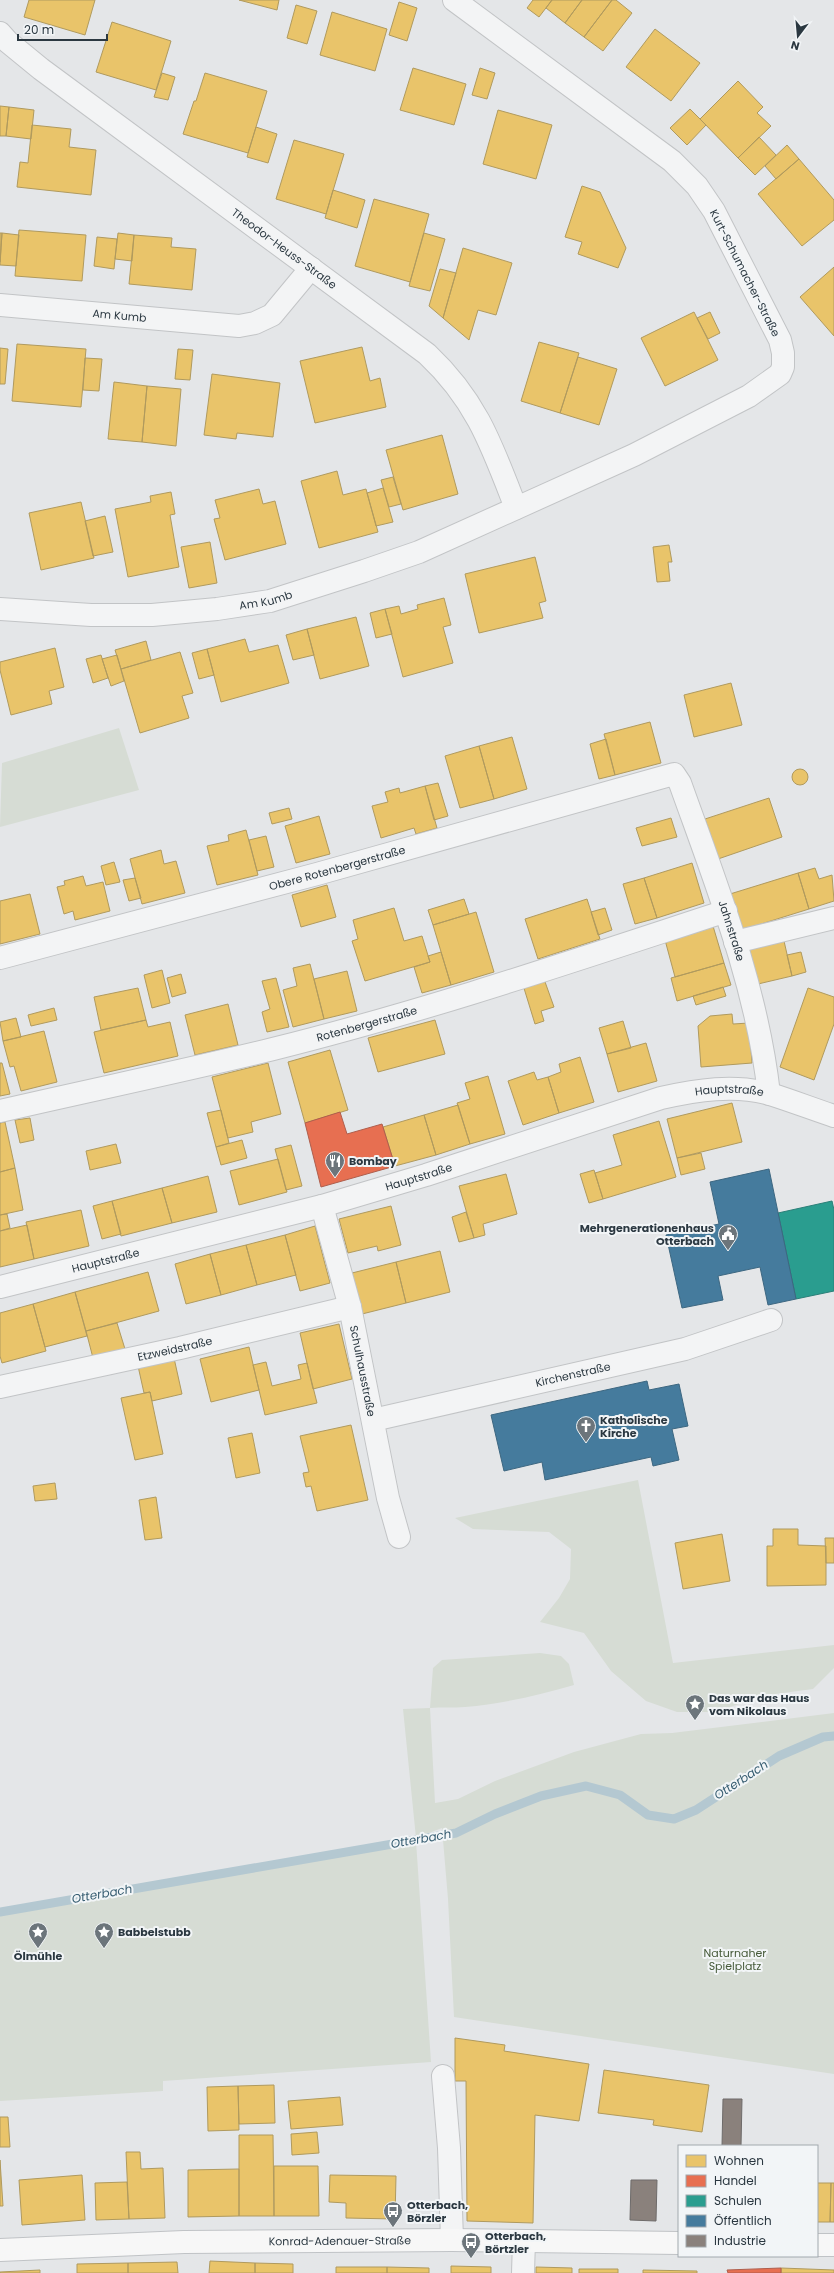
<svg xmlns="http://www.w3.org/2000/svg" width="834" height="2273" viewBox="0 0 834 2273" font-family="Poppins,sans-serif">
<rect width="100%" height="100%" fill="#e4e6e8"/>
<path fill="#d6dcd4" d="M119 728 139 790 0 827 2 763Z
M638 1480 673 1663 834 1645V1668L813 1689 768 1695 714 1712H677L646 1701 611 1671 584 1633 540 1622 559 1598 570 1579 571 1549 549 1532 473 1529 455 1518Z
M540 1653 561 1656 569 1664 574 1685C539 1695 502 1704 465 1707 453 1708 442 1707 430 1708L435 1803 458 1799 495 1781 574 1752 641 1734 672 1733 834 1713V2074L454 2017 448 1899 442 1828 416 1838 403 1709 430 1708 433 1668 442 1660Z
M416 1841 431 2062 163 2081V2091L0 2101V1915Z"/>
<path fill="#e9c46a" stroke="#b09a5e" d="M29 0H95L85 35 24 17Z
M239 0H279L277 10Z
M533 0H552L539 17 527 8Z
M552 0H582L565 23 546 8Z
M582 0H612L584 37 565 23Z
M612 0H616L632 13 603 51 584 37Z
M399 2 417 8 407 41 389 35Z
M296 5 317 11 307 44 287 38Z
M332 12 387 29 375 71 320 55Z
M112 22 171 41 156 90 96 72Z
M655 29 700 63 671 101 626 67Z
M413 68 466 84 454 125 400 110Z
M480 68 495 73 487 99 472 95Z
M162 73 175 77 168 100 154 97Z
M205 73 267 91 248 153 183 134 194 101H196Z
M738 81 763 107 757 113 771 126 738 158 700 119Z
M0 106 9 107 6 136H0Z
M9 107 34 110 31 139 6 136Z
M690 109 706 125 687 145 670 128Z
M498 110 552 125 536 179 483 164Z
M32 125 71 129 69 147 96 150 91 195 17 187 20 162 28 163Z
M256 127 277 134 268 163 247 157Z
M759 137 776 155 755 175 738 158Z
M294 140 344 154 326 214 276 199Z
M787 145 799 159 776 179 765 166Z
M799 159 834 200V220L802 246 758 194Z
M582 186 600 192 626 248 618 268 578 254 582 242 565 237Z
M333 190 365 200 357 228 325 218Z
M374 199 429 214 410 282 355 266Z
M19 230 86 235 82 281 15 276Z
M0 233H2L0 262Z
M2 233 19 235 16 266 0 265Z
M118 233 134 235 132 261 115 259Z
M424 233 445 239 430 291 409 286Z
M134 235 172 238 171 247 196 249 192 290 129 284Z
M97 237 117 239 114 269 94 266Z
M463 248 512 263 496 315 478 310 469 340 443 318Z
M834 267V336L800 297Z
M440 269 456 273 443 318 429 306Z
M694 312 718 360 665 386 641 338Z
M710 312 720 333 708 339 697 318Z
M539 342 579 353 560 413 521 401Z
M17 344 86 349 81 407 12 401Z
M362 347 370 381 380 378 386 407 315 423 300 361Z
M0 348 8 349 5 384H0Z
M178 349 193 350 190 380 175 379Z
M578 357 617 369 599 425 560 413Z
M85 358 102 359 99 391 83 390Z
M212 374 280 383 273 437 237 433 236 439 204 435Z
M114 382 147 386 142 442 108 439Z
M147 386 181 389 176 446 142 442Z
M442 435 458 494 403 510 386 450Z
M337 471 343 495 366 489 378 532 319 548 301 481Z
M393 477 401 504 389 507 381 480Z
M383 488 393 522 376 526 367 493Z
M259 489 263 504 275 501 286 544 225 560 214 519 220 518 215 500Z
M171 492 175 514 170 515 179 567 128 577 115 509 151 502 150 496Z
M81 502 94 558 41 570 29 513Z
M105 516 113 552 93 556 85 521Z
M210 542 217 583 189 588 181 547Z
M669 545 672 562H668L670 581 657 582 653 547Z
M535 557 546 601 539 603 543 618 479 633 465 574Z
M444 598 451 625 443 627 453 663 403 677 385 609 399 606 401 614 418 609 417 605Z
M385 609 392 634 376 638 370 613Z
M356 617 369 666 320 679 307 629Z
M307 629 314 655 293 660 286 635Z
M245 639 249 652 278 645 289 683 221 702 207 649Z
M146 641 151 660 121 669 115 650Z
M55 648 64 687 49 691 52 704 11 715 0 670V662Z
M207 649 214 675 199 679 192 653Z
M180 652 193 693 182 696 189 718 140 733 121 669Z
M101 655 108 678 93 683 86 659Z
M117 655 124 681 111 686 102 659Z
M731 683 742 725 694 737 684 695Z
M650 722 661 763 615 775 604 734Z
M512 737 527 789 494 799 479 746Z
M606 739 615 775 599 779 590 744Z
M479 746 494 799 460 808 445 756Z
M792 777a8 8 0 1 1 16 0a8 8 0 1 1-16 0Z
M438 783 448 816 434 820 425 786Z
M425 786 437 828 416 834 414 828 381 838 372 806 388 802 385 792 399 788 400 793Z
M769 798 782 837 718 859 705 819Z
M289 808 292 819 272 824 269 813Z
M319 816 330 854 296 863 285 826Z
M671 818 677 837 642 846 636 828Z
M246 830 258 875 217 885 207 846 229 841 228 835Z
M266 836 274 867 257 871 249 840Z
M161 850 164 864 176 861 185 893 142 904 130 859Z
M114 862 120 882 106 885 101 866Z
M692 863 704 903 657 918 644 878Z
M815 868 819 879 832 875 834 901 809 909 798 873Z
M798 873 809 909 742 930 730 894Z
M83 876 86 886 103 882 110 911 75 920 73 911 64 914 57 887 65 885 64 881Z
M135 878 141 898 129 901 123 880Z
M644 878 657 918 635 924 623 884Z
M327 885 336 917 301 927 292 895Z
M30 894 40 934 0 944V901Z
M464 899 469 914 433 925 428 910Z
M587 899 600 939 538 959 525 919Z
M394 908 404 941 422 936 430 962 365 981 352 941 358 939 353 920Z
M605 908 612 930 598 935 591 912Z
M476 912 494 972 451 985 433 925Z
M713 926 724 963 675 977 665 940Z
M784 941 792 976 758 984 749 949Z
M441 952 451 985 422 993 414 967 430 962 428 956Z
M801 952 806 972 792 976 787 955Z
M724 963 731 985 677 1001 671 978Z
M310 964 324 1019 293 1027 283 990 297 986 293 968Z
M162 970 170 1003 152 1008 144 975Z
M347 971 357 1011 324 1019 314 979Z
M181 974 186 993 172 997 167 978Z
M276 978 289 1027 267 1032 262 1012 270 1009 262 981Z
M544 979 554 1007 541 1011 544 1021 535 1024 523 985Z
M723 987 726 996 696 1005 693 996Z
M138 988 146 1020 101 1030 94 997Z
M808 988 834 997V1024L814 1080 780 1067Z
M228 1004 238 1045 195 1055 185 1015Z
M54 1008 57 1020 31 1026 28 1015Z
M732 1014 733 1024 749 1023 752 1063 701 1067 698 1026 710 1016Z
M16 1018 21 1037 3 1041 0 1022Z
M146 1020 148 1027 170 1022 178 1056 104 1073 94 1032Z
M435 1020 445 1054 378 1072 368 1038Z
M623 1021 631 1048 607 1054 599 1028Z
M44 1031 57 1082 21 1091 14 1066 10 1067 3 1041Z
M646 1043 657 1081 618 1092 607 1054Z
M330 1050 348 1110 305 1123 288 1062Z
M580 1057 594 1102 559 1113 548 1077 561 1072 559 1064Z
M0 1063H2L10 1094 0 1096Z
M268 1063 281 1114 251 1122 253 1132 228 1138 212 1077Z
M534 1072 537 1080 548 1077 559 1113 523 1125 508 1081Z
M488 1076 505 1134 470 1144 457 1103 470 1099 465 1083Z
M732 1103 742 1142 677 1158 667 1119Z
M458 1105 470 1144 436 1155 424 1115Z
M221 1110 229 1143 216 1147 207 1113Z
M424 1115 436 1155 395 1166 383 1127Z
M30 1118 34 1140 20 1143 15 1120Z
M659 1121 676 1177 603 1199 595 1173 622 1165 613 1135Z
M5 1122 15 1168 0 1172V1123Z
M242 1140 247 1158 221 1165 216 1147Z
M116 1144 121 1163 90 1170 86 1151Z
M291 1145 302 1186 286 1190 275 1149Z
M701 1153 705 1169 681 1175 677 1158Z
M278 1159 287 1192 239 1205 230 1171Z
M15 1168 23 1210 0 1215V1172Z
M594 1170 603 1199 589 1203 580 1174Z
M506 1174 517 1214 483 1224 485 1235 474 1238 459 1186Z
M208 1176 217 1212 172 1223 162 1188Z
M162 1188 172 1223 121 1236 112 1201Z
M112 1201 121 1234 102 1239 93 1206Z
M391 1206 401 1245 378 1251 377 1246 348 1253 339 1219Z
M81 1210 89 1246 34 1259 26 1222Z
M466 1212 474 1238 459 1242 452 1217Z
M7 1214 10 1228 0 1231V1215Z
M27 1225 34 1259 0 1267V1231Z
M315 1226 330 1283 300 1291 285 1235Z
M285 1235 296 1275 257 1285 246 1245Z
M246 1245 257 1285 221 1295 210 1254Z
M440 1251 450 1292 406 1303 396 1262Z
M210 1254 221 1295 186 1304 175 1264Z
M396 1262 406 1303 362 1314 352 1273Z
M148 1272 159 1311 86 1331 75 1292Z
M75 1292 87 1336 45 1347 33 1304Z
M33 1304 46 1351 2 1363 0 1356V1313Z
M117 1323 125 1349 93 1358 86 1331Z
M339 1324 352 1379 313 1389 300 1333Z
M249 1347 259 1390 211 1402 200 1359Z
M174 1358 182 1394 152 1401 150 1392 144 1393 138 1366Z
M266 1362 272 1386 301 1379 298 1365 307 1363 317 1403 265 1415 253 1365Z
M150 1392 163 1454 135 1460 121 1398Z
M351 1425 368 1500 317 1511 311 1486 306 1487 303 1473 309 1472 300 1436Z
M252 1433 260 1473 236 1478 228 1438Z
M55 1483 57 1499 35 1501 33 1486Z
M156 1497 162 1538 145 1540 139 1500Z
M773 1529H798V1545L826 1546V1585L767 1586V1546H773Z
M722 1534 730 1581 683 1589 675 1543Z
M825 1538H834V1563H826Z
M455 2038 505 2045 504 2051 589 2064 579 2121 535 2115 533 2223 467 2221 466 2081H455Z
M604 2070 709 2085 702 2132 653 2125 654 2120 598 2113Z
M274 2085 275 2123 239 2124 238 2086Z
M238 2086 239 2130 208 2131 207 2087Z
M340 2097 343 2125 291 2129 288 2101Z
M0 2117H8L10 2147H0Z
M317 2132 319 2153 292 2155 291 2134Z
M239 2135H273L274 2216H239Z
M126 2152H140L141 2169 163 2168 165 2218 129 2219Z
M0 2160 3 2206H0Z
M274 2166H318L319 2216H274Z
M239 2169V2216L188 2217V2170Z
M82 2175 85 2220 22 2225 19 2180Z
M330 2175 396 2176 395 2219 346 2218V2203L329 2202Z
M127 2182 129 2219 96 2220 95 2183Z
M817 2183H831L830 2222H817Z
M831 2183H834V2222H830Z
M210 2261 255 2263V2273H209Z
M177 2262 178 2273H128V2263Z
M128 2263V2273H77V2264Z
M255 2263 293 2264V2273H255Z
M451 2266 491 2267V2273H451Z
M336 2267H387V2273H336Z
M387 2267 429 2268V2273H387Z
M536 2267 572 2268V2273H536Z
M781 2268 834 2270V2273H781Z
M579 2269H618V2273H579Z
M40 2270V2273H0V2272Z
M643 2270 697 2271V2273H643Z"/>
<path fill="#e76f51" stroke="#af5e4c" d="M340 1112 347 1134 382 1124 395 1166 321 1187 305 1123Z
M781 2268V2273H728L727 2270Z"/>
<path fill="#2a9d8f" stroke="#2a7f78" d="M832 1201 834 1210V1291L796 1299 778 1213Z"/>
<path fill="#457b9d" stroke="#3d6781" d="M769 1169 796 1299 768 1305 760 1267 718 1276 723 1300 682 1308 666 1235 719 1224 710 1182Z
M647 1381 649 1390 679 1384 688 1426 672 1429 679 1460 653 1466 651 1457 545 1480 542 1462 504 1471 491 1415Z"/>
<path fill="#8a817c" stroke="#6e6b6a" d="M723 2099H742L741 2146H722Z
M631 2180H657L656 2221 630 2220Z"/>
<g fill="none" stroke-linecap="round" stroke-linejoin="round">
<path stroke="#b4c8d1" stroke-width="9" d="M0 1912 456 1833 495 1814 541 1796 586 1786 620 1795 648 1815 674 1819 696 1810 779 1756 823 1737 834 1736"/>
<g stroke="#c2c4c6" stroke-width="24">
<g id="minor">
<path id="s1" d="M0 33 8 42 41 69 427 354C477 401 492 446 516 508"/>
<path id="s2" d="M0 305 239 326 255 323 272 315 311 268"/>
<path id="s3" d="M0 609 91 615H152L217 609 270 601 364 571 419 552 634 455 749 396 780 374 783 367V353L780 340 714 211 697 186 672 161 454 0"/>
<path d="M735 942 834 918"/>
<path id="s4" d="M0 958 317 874 674 774 680 783C716 884 757 986 769 1094"/>
<path id="s5" d="M0 1111C91 1090 183 1071 273 1049 426 1011 576 960 726 911"/>
<path id="s6" d="M322 1206 350 1307 388 1498 399 1537"/>
<path id="s7" d="M0 1287 322 1206 426 1175 661 1098C697 1090 734 1084 770 1094 792 1101 813 1109 834 1116"/>
<path id="s8" d="M0 1387 180 1348 350 1307"/>
<path id="s9" d="M373 1420 685 1349 771 1320"/>
<path d="M443 2076 449 2148 452 2240"/>
<path d="M523 2273 524 2241"/>
</g>
</g>
<g stroke="#c0c3c6" stroke-width="24">
<g id="major">
<path d="M817 2245H834"/>
<path id="s10" d="M0 2250 184 2242 452 2240 679 2243"/>
</g>
</g>
<use href="#minor" stroke="#f3f4f5" stroke-width="22"/>
<use href="#major" stroke="#f7f7f7" stroke-width="22"/>
</g>
<defs>
<g id="restaurant-pin" transform="scale(1)"><path d="M0 17L-7.5 6A9.5 9.5 0 1 1 7.5 6Z" fill="#6c757b" stroke="#f2f5f7"/><path d="M-5-6h1v4h1v-4h1v4h1v-4h1v5L-1.5 .5V6h-2V.5L-5-1ZM5-6V6H3V1.5H1.5Q1.5-4 5-6Z" fill="#fff"/></g>
<g id="civic-pin" transform="scale(1)"><path d="M0 17L-7.5 6A9.5 9.5 0 1 1 7.5 6Z" fill="#6c757b" stroke="#f2f5f7"/><path d="M-.6-6.5H3V-4.5H.6V-3L4-1V1h2V6H-6V1h2V-1L-.6-3ZM-1.2 2.5V6h2.4V2.5Z" fill="#fff"/></g>
<g id="church-pin" transform="scale(1)"><path d="M0 17L-7.5 6A9.5 9.5 0 1 1 7.5 6Z" fill="#6c757b" stroke="#f2f5f7"/><path d="M-1.2-6h2.4v3.5h3.3v2.4h-3.3V6h-2.4V-.1h-3.3v-2.4h3.3Z" fill="#fff"/></g>
<g id="sight-pin" transform="scale(1)"><path d="M0 17L-7.5 6A9.5 9.5 0 1 1 7.5 6Z" fill="#6c757b" stroke="#f2f5f7"/><path d="M0-6L1.8-2.2L6-1.7L2.9 1.2L3.7 5.4L0 3.3L-3.7 5.4L-2.9 1.2L-6-1.7L-1.8-2.2Z" fill="#fff"/></g>
<g id="bus-pin" transform="scale(1)"><path d="M0 17L-7.5 6A9.5 9.5 0 1 1 7.5 6Z" fill="#6c757b" stroke="#f2f5f7"/><path d="M-5-6H5V4H4V6H2V4H-2V6H-4V4H-5ZM-3.5-4V0h7V-4ZM-3.5 1.2v1.5H-2V1.2ZM2 1.2v1.5H3.5V1.2Z" fill="#fff"/></g>
</defs>
<g fill-rule="evenodd">
<use href="#restaurant-pin" x="335" y="1161"/>
<use href="#civic-pin" x="728" y="1234"/>
<use href="#church-pin" x="586" y="1426"/>
<use href="#sight-pin" x="695" y="1704"/>
<use href="#sight-pin" x="38" y="1932"/>
<use href="#sight-pin" x="104" y="1932"/>
<use href="#bus-pin" x="393" y="2211"/>
<use href="#bus-pin" x="471" y="2242"/>
</g>
<g text-anchor="middle" stroke-width="4" stroke-linejoin="round" paint-order="stroke">
<g font-size="11" fill="#2b3841" stroke="#f2f5f7">
<text dy="4" stroke="none"><textPath href="#s1" startOffset="357">Theodor-Heuss-Straße</textPath></text>
<text transform="translate(745 273) rotate(63)" y="4">Kurt-Schumacher-Straße</text>
<text dy="4" stroke="none"><textPath href="#s2" startOffset="120">Am Kumb</textPath></text>
<text dy="4" stroke="none"><textPath href="#s3" startOffset="267">Am Kumb</textPath></text>
<text dy="4" stroke="none"><textPath href="#s4" startOffset="349">Obere Rotenbergerstraße</textPath></text>
<text dy="4" stroke="none"><textPath href="#s4" startOffset="866">Jahnstraße</textPath></text>
<text dy="4" stroke="none"><textPath href="#s5" startOffset="377">Rotenbergerstraße</textPath></text>
<text dy="4" stroke="none"><textPath href="#s7" startOffset="757">Hauptstraße</textPath></text>
<text dy="4" stroke="none"><textPath href="#s7" startOffset="433">Hauptstraße</textPath></text>
<text dy="4" stroke="none"><textPath href="#s7" startOffset="109">Hauptstraße</textPath></text>
<text dy="4" stroke="none"><textPath href="#s8" startOffset="179">Etzweidstraße</textPath></text>
<text dy="4" stroke="none"><textPath href="#s6" startOffset="170">Schulhausstraße</textPath></text>
<text dy="4" stroke="none"><textPath href="#s9" startOffset="205">Kirchenstraße</textPath></text>
<text dy="4" stroke="none"><textPath href="#s10" startOffset="340">Konrad-Adenauer-Straße</textPath></text>
</g>
<g font-size="11" font-weight="bold" fill="#2b3841" stroke="#f2f5f7" text-anchor="start">
<text x="349" y="1165">Bombay</text>
<text x="714" y="1232" text-anchor="end">Mehrgenerationenhaus<tspan x="714" dy="13">Otterbach</tspan></text>
<text x="600" y="1424">Katholische<tspan x="600" dy="13">Kirche</tspan></text>
<text x="709" y="1702">Das war das Haus<tspan x="709" dy="13">vom Nikolaus</tspan></text>
<text x="118" y="1936">Babbelstubb</text>
<text x="38" y="1960" text-anchor="middle">Ölmühle</text>
<text x="407" y="2209">Otterbach,<tspan x="407" dy="13">Börzler</tspan></text>
<text x="485" y="2240">Otterbach,<tspan x="485" dy="13">Börtzler</tspan></text>
</g>
<g font-size="11" fill="#475b3a" stroke="#f2f5f7">
<text x="735" y="1957">Naturnaher<tspan x="735" dy="13">Spielplatz</tspan></text>
</g>
<g font-size="12" font-style="italic" fill="#385e72" stroke="#f2f5f7">
<text transform="translate(741 1780) rotate(-33)" y="4">Otterbach</text>
<text transform="translate(421 1839) rotate(-10)" y="4">Otterbach</text>
<text transform="translate(102 1894) rotate(-10)" y="4">Otterbach</text>
</g>
</g>
<rect x="678" y="2145" width="140" height="112" fill="#f2f5f7" stroke="#a2a9ae"/>
<rect x="686" y="2155" width="20" height="12" fill="#e9c46a" stroke="#a2a9ae"/>
<text x="714" y="2165" font-size="12" fill="#2b3841">Wohnen</text>
<rect x="686" y="2175" width="20" height="12" fill="#e76f51" stroke="#a2a9ae"/>
<text x="714" y="2185" font-size="12" fill="#2b3841">Handel</text>
<rect x="686" y="2195" width="20" height="12" fill="#2a9d8f" stroke="#a2a9ae"/>
<text x="714" y="2205" font-size="12" fill="#2b3841">Schulen</text>
<rect x="686" y="2215" width="20" height="12" fill="#457b9d" stroke="#a2a9ae"/>
<text x="714" y="2225" font-size="12" fill="#2b3841">Öffentlich</text>
<rect x="686" y="2235" width="20" height="12" fill="#8a817c" stroke="#a2a9ae"/>
<text x="714" y="2245" font-size="12" fill="#2b3841">Industrie</text>
<g transform="translate(798 36) rotate(196)" stroke="#f2f5f7" stroke-width="3" paint-order="stroke">
<path d="M0-3L7 15L0 10L-7 15Z" fill="#2b3841"/>
<text y="-6" font-size="11" font-weight="bold" text-anchor="middle" fill="#2b3841">N</text>
</g>
<path d="M18 34v6h89v-6" fill="none" stroke="#2b3841" stroke-width="2"/>
<text x="24" y="34" font-size="12" fill="#2b3841" stroke="#f2f5f7" stroke-width="3" paint-order="stroke">20 m</text>
</svg>
